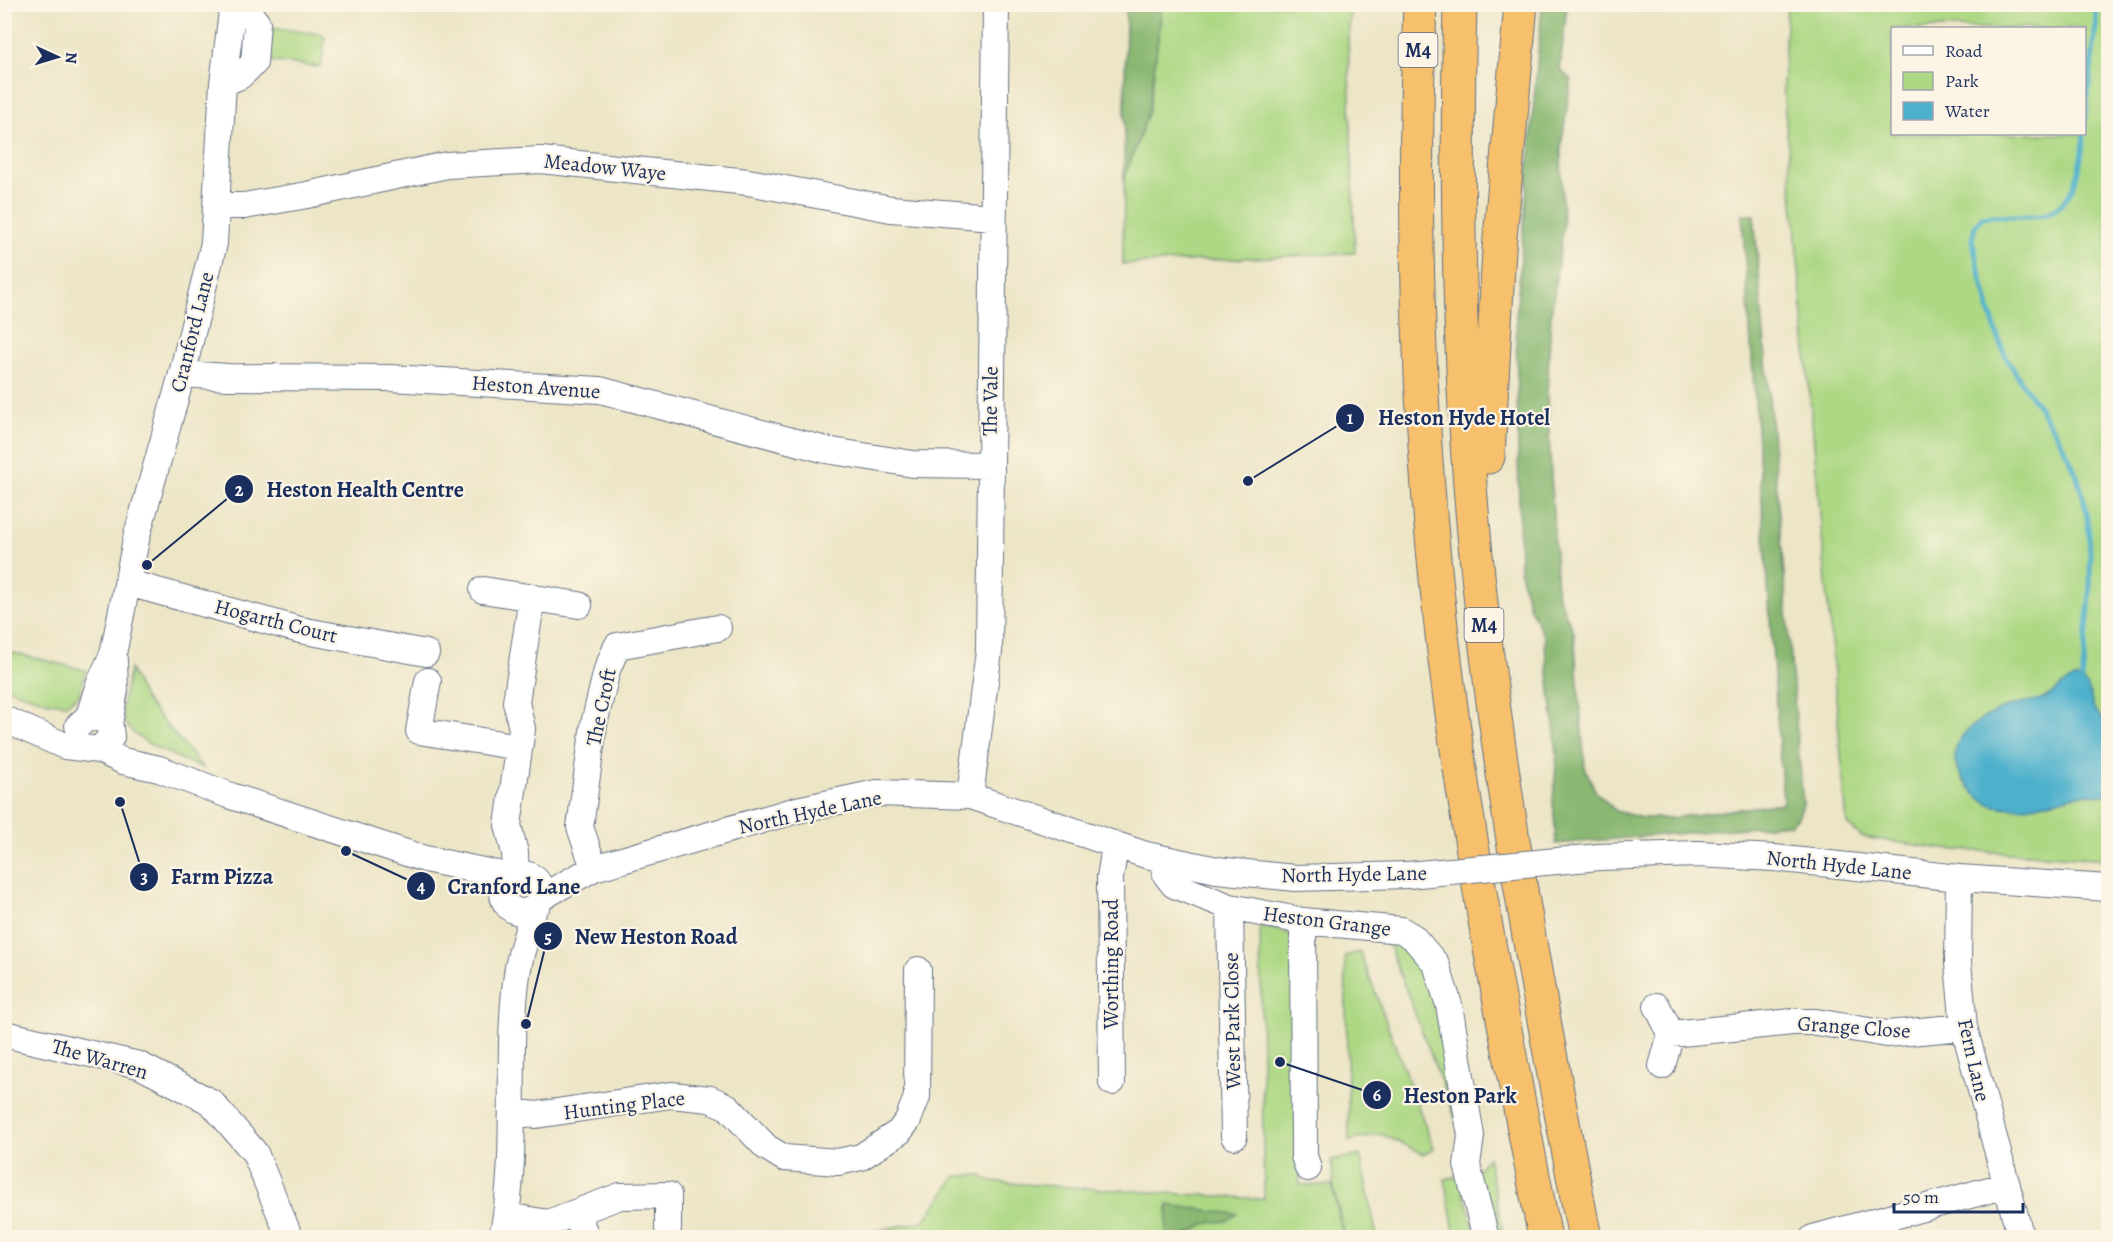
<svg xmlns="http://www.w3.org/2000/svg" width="2113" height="1242" viewBox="0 0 2113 1242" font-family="Alegreya,serif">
<rect width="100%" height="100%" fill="#fcf5e5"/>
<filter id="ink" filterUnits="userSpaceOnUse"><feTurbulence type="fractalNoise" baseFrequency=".0167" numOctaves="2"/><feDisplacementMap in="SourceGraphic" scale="12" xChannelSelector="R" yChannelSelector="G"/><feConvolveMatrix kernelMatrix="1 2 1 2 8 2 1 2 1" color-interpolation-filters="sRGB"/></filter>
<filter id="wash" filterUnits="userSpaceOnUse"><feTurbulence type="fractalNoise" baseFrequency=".008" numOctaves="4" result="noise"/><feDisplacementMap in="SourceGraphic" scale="24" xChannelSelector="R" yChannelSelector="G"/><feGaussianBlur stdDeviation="1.35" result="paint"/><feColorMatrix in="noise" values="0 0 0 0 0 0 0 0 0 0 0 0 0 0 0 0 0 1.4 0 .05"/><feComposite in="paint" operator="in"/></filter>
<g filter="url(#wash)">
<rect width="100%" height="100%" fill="#ece5c6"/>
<path fill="#add884" stroke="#648471" stroke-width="1.5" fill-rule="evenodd" d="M1162 5H1351L1348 40 1355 253 1123 264 1124 179 1149 110Z
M1787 5H2108V859L1943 849 1862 837 1847 824 1783 87ZM1892 28H2084V134H1892Z
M272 28 322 34 325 38 322 64 319 67 269 61Z
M5 651 86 670 79 695 66 704 49 702 5 688Z
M130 669 145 700 204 769C183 759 124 740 122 714 121 701 128 682 130 669Z
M1260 926 1295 935 1300 1185H1332L1343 1237 841 1238 924 1221 956 1176 980 1175 988 1180 1006 1183 1264 1199Z
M1386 938 1406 943 1430 967 1462 1136Z
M1360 952 1434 1149 1424 1154 1381 1134 1349 1141 1345 956Z
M1360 1155 1377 1237H1345L1334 1189 1331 1160Z
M1488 1157 1504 1237H1491L1475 1173Z
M1459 1176 1477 1237H1455L1445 1179Z"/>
<path fill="#8ab872" stroke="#527468" stroke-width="1.5" d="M1126 5H1162L1149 110 1124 179Z
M1542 5H1567L1560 69 1571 80 1561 148 1563 227 1551 315 1547 395 1557 593 1574 633 1585 768 1596 792 1616 811 1642 818H1672L1783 803 1742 215H1754L1803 804 1798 817 1791 824 1556 844 1553 801 1557 754 1544 637 1529 606 1520 572 1516 317Z
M1168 1205 1237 1214C1222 1227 1220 1218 1206 1224 1185 1233 1194 1238 1166 1237Z"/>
<path fill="#4db1cc" stroke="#347095" stroke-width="1.5" d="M2075 678 2082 679 2088 687 2094 709 2108 726V795C2097 794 2084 793 2072 796 2047 802 2023 812 1996 806 1980 802 1970 790 1962 777 1937 740 1983 715 2013 705 2023 701 2034 702 2044 698 2055 693 2063 683 2075 678Z"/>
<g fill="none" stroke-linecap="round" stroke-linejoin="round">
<path stroke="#4db1cc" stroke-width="5" d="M2084 130 2096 26V4
M2082 679C2088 624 2095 567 2086 511 2076 448 2039 413 2009 362 1992 333 1981 274 1972 240L1975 226 1982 217C1999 214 2016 217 2033 216 2075 215 2081 166 2084 134"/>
</g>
</g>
<g filter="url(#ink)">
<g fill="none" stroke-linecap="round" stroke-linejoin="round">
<g stroke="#646f82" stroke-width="28">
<path id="minor" d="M223 83 240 76 254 63 257 23 249 13 233 4
M218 206H244L307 195 447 165 541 160 748 182 891 209 993 217
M182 374 228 377 390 378 600 390 826 450 913 464 989 465
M128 583 300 630 426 653
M483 590 579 605
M428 681 419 731 519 747
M89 716 98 687 113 654 137 535 182 374 214 243 223 83 233 4
M4 719 65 746 99 750 123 761 159 769 231 796 425 859 512 877
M109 724 115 690 114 660
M78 726 89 716 105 720 110 728 111 737 99 750
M970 796 989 651 996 4
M1599 857 1698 854 1774 858 1959 878 2108 888
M1165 859 1166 875 1174 885 1230 907 1303 921 1401 930 1413 937 1436 964 1449 1005 1471 1136 1467 1165 1486 1238
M594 868 580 827 594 724 607 670 617 646 718 628
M503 893a19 19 0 1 1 38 0a19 19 0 1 1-38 0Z
M516 875 515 853 508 825 522 729 516 702 532 597
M1959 878 1958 963 1964 1027 2021 1238
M540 898 594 868 797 810 877 793 970 796 1146 855 1217 870 1295 878 1408 875
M1230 907 1234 1136
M1303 921 1304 1156 1308 1168
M1657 1006 1671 1034 1662 1066
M4 1034 139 1065 211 1102 255 1153 290 1238
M1671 1034 1793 1022H1816L1887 1034 1964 1027
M1112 1082 1110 878 1115 846
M512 1112 536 1115 671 1095 710 1099 728 1107 766 1147 784 1158 838 1162 861 1157 899 1132 908 1120 917 1097 918 970
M576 1213 587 1238
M506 1216 548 1223 620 1196 668 1195V1228
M502 1238C520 1150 505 1062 517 974 520 952 529 929 534 908
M1813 1238 2007 1185"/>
</g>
<g stroke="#646f82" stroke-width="35">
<path id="highway" d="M1420 4C1411 230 1419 460 1448 684 1472 870 1510 1054 1545 1238
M1460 4C1456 177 1458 350 1473 522 1494 763 1539 1000 1585 1238
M1488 457 1499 249 1521 4"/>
</g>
<use href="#minor" stroke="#fff" stroke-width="26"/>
<use href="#highway" stroke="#f7c06c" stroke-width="33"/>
<g stroke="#646f82" stroke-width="28" stroke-linecap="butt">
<path id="minor-bridge" d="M1408 875 1599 857"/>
</g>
<use href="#minor-bridge" stroke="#fff" stroke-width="26"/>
</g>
</g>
<g text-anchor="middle" stroke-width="4.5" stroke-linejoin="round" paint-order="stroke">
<g fill="#fcf5e5" stroke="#5e6a86" stroke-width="1.5">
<rect x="1398.5" y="33" width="39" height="34" rx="4.5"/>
<rect x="1464.5" y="608" width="39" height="34" rx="4.5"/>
</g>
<g font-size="20" font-weight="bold" fill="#1b2f5e">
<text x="1418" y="57">M4</text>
<text x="1484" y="632">M4</text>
</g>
<g font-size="21" fill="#1b2f5e" stroke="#fcf5e5">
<text transform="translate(605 167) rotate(6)" y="7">Meadow Waye</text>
<text transform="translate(192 332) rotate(-76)" y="7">Cranford Lane</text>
<text transform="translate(536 387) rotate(4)" y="7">Heston Avenue</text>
<text transform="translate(990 401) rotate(-89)" y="7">The Vale</text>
<text transform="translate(276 621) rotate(14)" y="7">Hogarth Court</text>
<text transform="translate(601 707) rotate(-78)" y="7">The Croft</text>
<text transform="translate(810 812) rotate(-12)" y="7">North Hyde Lane</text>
<text transform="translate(1839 865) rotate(6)" y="7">North Hyde Lane</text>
<text transform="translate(1354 874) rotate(-1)" y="7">North Hyde Lane</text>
<text transform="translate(1327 921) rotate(7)" y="7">Heston Grange</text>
<text transform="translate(1111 964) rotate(-90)" y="7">Worthing Road</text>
<text transform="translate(1232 1021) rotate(-91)" y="7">West Park Close</text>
<text transform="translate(1854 1027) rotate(4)" y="7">Grange Close</text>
<text transform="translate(100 1059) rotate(16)" y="7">The Warren</text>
<text transform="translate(1974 1060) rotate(77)" y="7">Fern Lane</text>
<text transform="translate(624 1105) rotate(-7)" y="7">Hunting Place</text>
</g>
</g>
<path fill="none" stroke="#1b2f5e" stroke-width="2" d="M1248 481L1350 418M147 565L239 489M120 802L144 877M346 851L421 886M526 1024L548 936M1280 1062L1377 1095"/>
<g fill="#1b2f5e" stroke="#fcf5e5" stroke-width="2">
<circle cx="1248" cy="481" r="6"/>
<circle cx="147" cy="565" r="6"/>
<circle cx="120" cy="802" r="6"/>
<circle cx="346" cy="851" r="6"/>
<circle cx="526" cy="1024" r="6"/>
<circle cx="1280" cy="1062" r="6"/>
<circle cx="1350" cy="418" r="15"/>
<circle cx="239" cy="489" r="15"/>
<circle cx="144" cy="877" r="15"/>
<circle cx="421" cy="886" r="15"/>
<circle cx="548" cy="936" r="15"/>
<circle cx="1377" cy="1095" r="15"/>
</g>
<g font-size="18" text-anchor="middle" font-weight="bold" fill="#fff">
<text x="1350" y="424">1</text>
<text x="239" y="496">2</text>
<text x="144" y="883">3</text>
<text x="421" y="892">4</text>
<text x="548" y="943">5</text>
<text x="1377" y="1101">6</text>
</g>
<g font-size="22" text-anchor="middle" font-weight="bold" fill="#1b2f5e" stroke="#fcf5e5" stroke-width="4.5" stroke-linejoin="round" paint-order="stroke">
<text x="1464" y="425">Heston Hyde Hotel</text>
<text x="365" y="497">Heston Health Centre</text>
<text x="222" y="884">Farm Pizza</text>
<text x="514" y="894">Cranford Lane</text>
<text x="656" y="944">New Heston Road</text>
<text x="1460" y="1103">Heston Park</text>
</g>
<rect width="2113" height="1242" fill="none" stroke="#fcf5e5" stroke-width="24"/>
<rect x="1891" y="27" width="195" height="108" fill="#fcf5e5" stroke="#a2a6af" stroke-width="1.5"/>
<rect x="1903" y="46" width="30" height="9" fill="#ffffff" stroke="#a2a6af" stroke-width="1.5"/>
<text x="1945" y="57" font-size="18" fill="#1b2f5e">Road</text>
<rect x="1903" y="72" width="30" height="18" fill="#add884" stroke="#a2a6af" stroke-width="1.5"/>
<text x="1945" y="87" font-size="18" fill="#1b2f5e">Park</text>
<rect x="1903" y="102" width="30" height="18" fill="#4db1cc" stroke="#a2a6af" stroke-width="1.5"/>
<text x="1945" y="117" font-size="18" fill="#1b2f5e">Water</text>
<g transform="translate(57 57) rotate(94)" stroke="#fcf5e5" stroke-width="4.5" paint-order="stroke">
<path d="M0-4.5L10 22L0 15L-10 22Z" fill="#1b2f5e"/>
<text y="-9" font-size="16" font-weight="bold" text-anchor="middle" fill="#1b2f5e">N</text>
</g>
<path d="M1894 1203v9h129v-9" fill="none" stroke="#1b2f5e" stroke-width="3"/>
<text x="1903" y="1203" font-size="18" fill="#1b2f5e" stroke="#fcf5e5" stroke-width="4.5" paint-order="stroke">50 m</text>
</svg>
